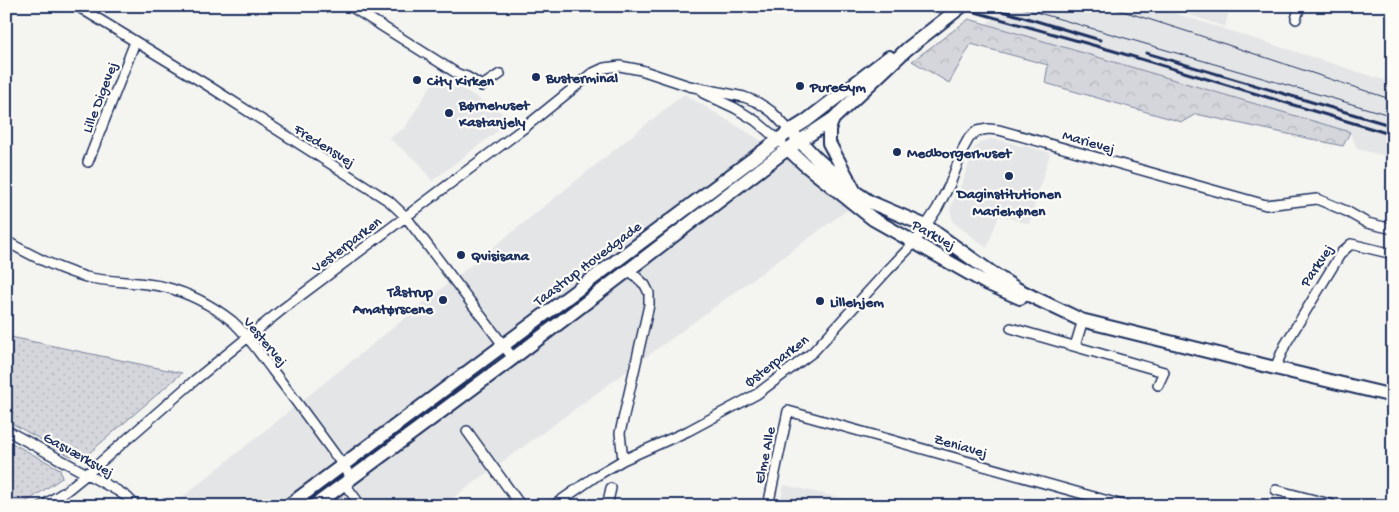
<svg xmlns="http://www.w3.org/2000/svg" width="1399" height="512" viewBox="0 0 1399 512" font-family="'Gochi Hand',sans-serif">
<defs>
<pattern id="forest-crowns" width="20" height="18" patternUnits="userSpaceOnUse" patternTransform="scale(1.25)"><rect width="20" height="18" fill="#d4d6db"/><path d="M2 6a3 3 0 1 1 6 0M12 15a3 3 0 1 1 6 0" fill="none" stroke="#b5b8be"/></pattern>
<pattern id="park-dots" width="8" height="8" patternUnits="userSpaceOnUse" patternTransform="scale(1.25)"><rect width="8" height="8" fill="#d4d6db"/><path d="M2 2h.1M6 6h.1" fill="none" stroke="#b5b8be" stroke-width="1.8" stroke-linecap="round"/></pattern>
</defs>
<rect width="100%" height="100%" fill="#f4f4f1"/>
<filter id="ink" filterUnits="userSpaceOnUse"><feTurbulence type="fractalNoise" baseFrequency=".02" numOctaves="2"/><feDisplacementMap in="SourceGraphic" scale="10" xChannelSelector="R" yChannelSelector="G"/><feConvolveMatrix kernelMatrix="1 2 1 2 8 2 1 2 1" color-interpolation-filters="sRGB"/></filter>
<g filter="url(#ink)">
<path fill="#e4e5e6" d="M1008 6H1152L1393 83V158L1357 149 1350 132 986 24Z
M1164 6H1230L1225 27Z
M438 74 507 116 508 123 432 181 420 164 389 138 405 128Z
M684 94 782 153 850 208 442 506H171Z
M991 139 1001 140 1021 146 1022 145 1050 153 1029 224 999 215 987 248 953 222 950 208 963 181 974 149 981 142Z
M784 485 855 501 854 506H779Z"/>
<path fill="url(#forest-crowns)" stroke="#78829c" d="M969 19 986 24 1350 132 1343 146 1196 114 1182 122 1045 83 1048 65 971 44 949 83 912 61Z"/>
<path fill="url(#park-dots)" stroke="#78829c" d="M6 336 182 373 88 454 70 456 6 420Z
M6 440 60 469 62 478 20 506H6Z"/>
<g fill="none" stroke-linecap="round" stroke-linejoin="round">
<g stroke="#1b2f5e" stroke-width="12">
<path id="street" d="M77 6 207 85 389 201 406 217 513 358
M350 6 458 74 467 77 482 86 500 74
M1296 19 1300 6
M703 93 735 108 756 121 782 143
M88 162 135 42
M6 241C32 256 57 269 86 277 111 283 139 281 165 287 188 293 213 306 232 321 248 335 260 354 273 371 300 406 326 442 352 478
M1011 328 1164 372 1158 385
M1075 346 1083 320
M1275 368 1285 345 1341 253 1351 244 1393 254
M6 430 118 491 127 497 136 506
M467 431 521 506
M623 460 620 433 649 305V293L645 285 629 270
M344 483 361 506
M1276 490 1330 504 1332 506
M42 506 66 491 87 474 195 380 284 308 524 128 591 74 604 68 620 66 641 70 689 86 744 97 757 102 765 107 772 112 790 131
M553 506 596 476 623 460 688 431 757 394 813 352 888 270 915 242 937 209 950 184 964 147 969 138 977 131 988 129 999 130 1266 205 1317 199 1346 211 1367 223 1393 229
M607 506 611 488
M768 506 788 411 1126 506"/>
</g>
<g stroke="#1b2f5e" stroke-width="16">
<path id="secondary" d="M833 119 829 129V143L855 192 870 202 926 226 992 273 1017 289 1037 299 1081 320 1275 368 1393 396
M795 136 816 158 850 188
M788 149 804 164 873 219 986 283 1020 298
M288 506 790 131 806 121 889 57
M314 506 512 359 782 153 833 119 907 49 962 6"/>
</g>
<use href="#street" stroke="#fdfcf7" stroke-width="9"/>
<use href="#secondary" stroke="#fdfcf7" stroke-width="12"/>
<path stroke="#1b2f5e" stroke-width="1" d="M1015 6 1393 116
M1107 6 1192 33 1393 100"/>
<path stroke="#1b2f5e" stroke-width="3" d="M954 6 1114 51 1393 135
M986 6 1100 40
M1146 53 1393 126"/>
</g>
</g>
<g fill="#1b2f5e" stroke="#fdfcf7" stroke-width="2">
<circle cx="536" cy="77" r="5"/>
<circle cx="417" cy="80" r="5"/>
<circle cx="800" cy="86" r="5"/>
<circle cx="449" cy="113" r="5"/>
<circle cx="897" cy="152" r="5"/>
<circle cx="1009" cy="176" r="5"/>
<circle cx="461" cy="255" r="5"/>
<circle cx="443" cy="300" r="5"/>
<circle cx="820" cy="301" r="5"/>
</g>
<g text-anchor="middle" stroke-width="4.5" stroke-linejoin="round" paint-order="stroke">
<g font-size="15" font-weight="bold" fill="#1b2f5e" stroke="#fdfcf7" text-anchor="start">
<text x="546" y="82">Busterminal</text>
<text x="427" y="85">City Kirken</text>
<text x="810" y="91">PureGym</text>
<text x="459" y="109">Børnehuset<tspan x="459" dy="17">Kastanjely</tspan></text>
<text x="907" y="157">Medborgerhuset</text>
<text x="1009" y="198" text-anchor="middle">Daginstitutionen<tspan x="1009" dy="17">Mariehønen</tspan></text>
<text x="471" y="260">Qvisisana</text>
<text x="433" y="296" text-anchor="end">Tåstrup<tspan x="433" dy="17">Amatørscene</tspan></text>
<text x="830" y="306">Lillehjem</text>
</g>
<g font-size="15" fill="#1b2f5e" stroke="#fdfcf7">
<text transform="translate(99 97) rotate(-69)" y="5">Lille Digevej</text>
<text transform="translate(1089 141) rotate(16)" y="5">Marievej</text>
<text transform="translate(325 145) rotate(32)" y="5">Fredensvej</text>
<text transform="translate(934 234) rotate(29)" y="5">Parkvej</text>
<text transform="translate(346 244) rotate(-37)" y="5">Vesterparken</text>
<text transform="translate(587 263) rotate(-37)" y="5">Taastrup Hovedgade</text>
<text transform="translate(1316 265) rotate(-56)" y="5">Parkvej</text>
<text transform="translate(266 341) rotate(50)" y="5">Vestervej</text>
<text transform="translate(776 360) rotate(-37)" y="5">Østerparken</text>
<text transform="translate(961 445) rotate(16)" y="5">Zeniavej</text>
<text transform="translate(79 454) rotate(29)" y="5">Gasværksvej</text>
<text transform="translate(764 455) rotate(-78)" y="5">Elme Alle</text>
</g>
</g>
<rect width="1399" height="512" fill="none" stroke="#fdfcf7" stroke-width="25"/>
<rect x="12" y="12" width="1374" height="487" fill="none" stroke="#1b2f5e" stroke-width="2" filter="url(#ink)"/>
</svg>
